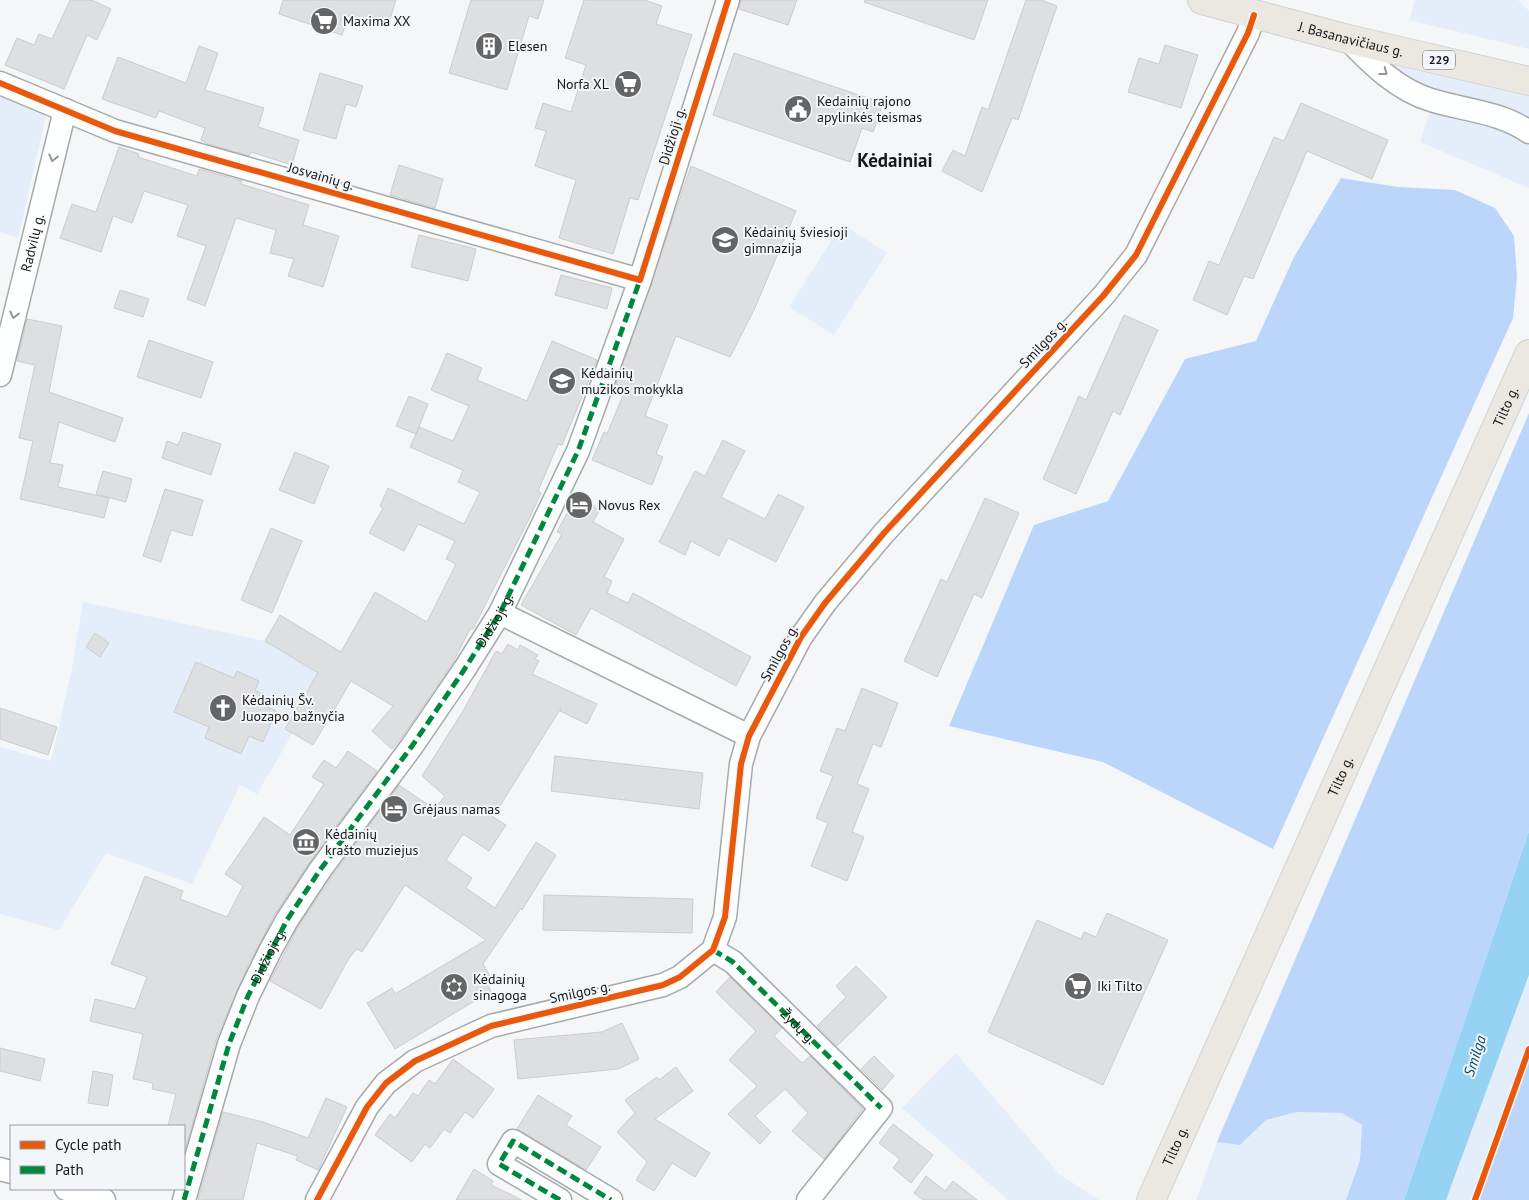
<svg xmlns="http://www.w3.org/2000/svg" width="1529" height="1200" viewBox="0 0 1529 1200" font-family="'PT Sans',sans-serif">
<rect width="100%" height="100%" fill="#f4f6f8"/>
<path fill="#e4eefb" d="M1415 0H1518L1529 11V49L1409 20Z
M1379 59 1529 96V188L1420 142 1432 106Z
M0 94 47 112 18 238 0 232Z
M842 224 887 253 834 335 789 307Z
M83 602 265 641 325 678 257 794 240 785 192 884 106 853 59 930 0 914V747L51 761 73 664Z
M1529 975V1055L1474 1200H1446Z
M956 1053 1059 1174 1099 1200H1008L902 1108Z
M1297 1112 1342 1113 1362 1125 1360 1159 1346 1200H1196L1217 1142 1240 1145 1266 1120Z"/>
<path fill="#bbd6fa" d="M1341 178 1398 187 1455 190 1495 208 1514 236 1517 277 1513 318 1273 849 1103 762 949 726 1034 525 1108 501 1185 359 1256 341 1294 257Z
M1529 413V831L1404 1200H1346L1360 1160 1362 1125 1342 1113 1297 1112 1266 1120 1240 1145 1217 1142Z
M1529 1055V1200H1474L1480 1183Z"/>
<path fill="#96d2f2" d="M1529 831V975L1446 1200H1404Z"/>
<path fill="#dedfe0" stroke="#ccccce" d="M70 0H92L111 9 97 40 87 35 64 89 5 65 17 38 34 45 39 34 52 39Z
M283 0H396L387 28 349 15 342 35 279 14Z
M471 0H544L538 19 529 16 507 90 449 73Z
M584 0H644L662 6 656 24 692 35 638 200 630 198 613 254 559 238 576 180 535 166 546 131 535 128 543 103 571 112 586 65 565 58Z
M741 0H797L788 25 739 9Z
M865 0H988L974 40 864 2Z
M1026 0H1041L1057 6 1018 120 1012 118 982 192 942 171 953 150 965 156 982 107 988 110Z
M1165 45 1198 55 1181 108 1128 92 1139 58 1159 64Z
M199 46 218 53 205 90 264 108 258 127 299 140 292 165 251 152 249 156 208 144 201 140 205 128 159 111 156 118 102 99 118 57 186 83Z
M734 53 883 103 873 132 862 128 850 162 713 115Z
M320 73 363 86 356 107 346 104 336 139 303 130Z
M1301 103 1388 140 1372 179 1307 151 1253 279 1244 276 1227 315 1193 300 1209 261 1219 265 1274 137 1284 141Z
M119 147 139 154 138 157 197 176 199 169 242 181 241 184 309 205 303 225 339 236 323 287 288 276 294 259 270 253 276 230 236 218 205 306 187 299 206 246 177 236 188 205 144 191 132 223 113 216 101 252 60 238 72 204 96 212Z
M399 165 443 179 435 208 390 195Z
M691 166 796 211 754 310 730 357 676 336 645 416 668 425 656 454 663 457 652 485 592 460 604 432 607 434 626 388 616 384Z
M419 235 476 249 468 281 411 267Z
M561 275 612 288 607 309 555 295Z
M120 290 149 299 143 317 114 308Z
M1124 315 1158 330 1120 415 1113 411 1076 494 1043 479 1079 396 1086 400Z
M27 319 62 326 49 392 123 418 115 442 59 422 50 463 63 465 58 487 109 498 104 518 20 499 33 441 19 438 35 365 17 361Z
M149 340 213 362 201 398 137 377Z
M552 341 597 360 593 370 562 445 558 444 538 491 541 493 529 519 473 629H470L451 666 402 737 392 749 372 731 393 706 351 681 313 745 285 729 318 673 265 641 280 615 341 652 375 592 427 622 456 564 446 559 455 541 418 524 404 551 369 533 383 508 380 506 388 488 464 524 480 492 458 482 463 470 410 447 416 434 396 426 409 396 428 404 416 434 419 427 453 441 469 406 431 390 447 353 482 368 477 380 527 401Z
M183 432 221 444 211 475 162 458 167 441 178 445Z
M723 440 745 451 721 497 765 519 778 494 804 507 776 562 728 538 719 556 691 541 685 555 659 542 695 471 705 476Z
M295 452 329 466 314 504 279 490Z
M103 471 132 479 126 502 96 494Z
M165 489 203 500 192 536 171 530 161 562 143 556Z
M577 495 591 502 599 511 593 522 624 539 604 577 612 581 607 593 628 603 633 593 751 657 736 686 591 608 576 635 521 605 562 534 557 532Z
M985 498 1019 513 982 598 974 594 937 677 904 661 941 579 947 582Z
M271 528 302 541 272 613 241 600Z
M95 633 109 643 100 657 86 647Z
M508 644 518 650 520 645 538 655 535 659 539 661 532 674 597 704 587 724 560 711 561 708 493 817 506 825 489 851 463 834 446 860 472 878 466 888 495 908 536 842 556 855 522 910 521 908 483 964 492 980 486 983 491 991 395 1049 367 1003 392 988 395 994 486 940 405 885 362 952 357 949 349 958 321 1009 270 981 298 927 331 878 399 785 434 809 445 796 422 776 463 711 496 651 502 654Z
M196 662 234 678 237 671 259 681 255 690 266 696 263 705 276 711 263 742 249 736 241 754 205 738 209 727 174 712Z
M862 688 898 703 881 747 873 744 857 784 869 789 852 832 864 837 847 881 811 866 828 823 816 818 833 776 820 771 837 728 845 731Z
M0 708 57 727 48 755 0 739Z
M348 751 377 771 309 863 275 914 247 968 216 1040 184 1154V1126H168L176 1094 152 1089 153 1083 133 1079 143 1034 90 1021 95 999 135 1009 147 977 111 964 145 876 183 891 180 899 227 917 243 886 225 874 264 817 290 835 324 784 312 777 324 760 336 768Z
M555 756 703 773 699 809 551 791Z
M544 895 693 899 692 933 543 930Z
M1107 913 1168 940 1103 1085 988 1032 1037 920 1081 939 1084 932 1096 937Z
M856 966 887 997 837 1046 817 1026 846 997 836 986Z
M730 977 782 1028 774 1036 802 1063 810 1056 863 1109 824 1159 792 1131 808 1113 785 1089 755 1116 771 1132 760 1144 728 1114 757 1086 729 1060 756 1031 716 992Z
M622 1023 639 1059 618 1069 518 1079 514 1040 602 1032Z
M0 1048 45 1059 40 1081 0 1071Z
M874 1056 894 1076 882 1090 861 1069Z
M453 1059 494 1089 473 1118 465 1112 450 1133 444 1129 430 1148 425 1144 412 1162 375 1135 390 1114 395 1118 413 1093 418 1096 429 1080 435 1084Z
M676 1067 693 1091 655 1119 710 1153 695 1177 672 1163 654 1191 636 1180 647 1162 617 1132 635 1113 625 1100 657 1077 659 1080Z
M93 1071 113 1075 108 1106 88 1103Z
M538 1095 572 1116 566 1125 601 1147 586 1170 517 1129Z
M326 1098 347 1107 318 1170 296 1160 298 1156 257 1143 243 1200H198L223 1112 263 1122 308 1138Z
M893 1124 933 1155 911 1183 893 1168 900 1159 879 1143Z
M474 1169 493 1181 491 1185 522 1200H456Z
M926 1176 945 1191 953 1181 977 1200H923L914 1193Z"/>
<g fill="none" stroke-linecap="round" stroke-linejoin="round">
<g stroke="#a8a9aa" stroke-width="25">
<g id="minor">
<path d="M1348 39C1371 64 1398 90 1431 100 1463 110 1501 112 1529 132"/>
<path d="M0 83 115 131 640 280"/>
<path id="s1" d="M0 375 65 110"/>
<path d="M500 613 749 736"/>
<path d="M713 950 733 962 881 1108 808 1200"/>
<path d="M0 1169 11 1172"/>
<path d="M66 1189 104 1200"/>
<path id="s2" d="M184 1200 229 1044 248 996 270 951 287 920 320 870 412 746 464 670 500 613 578 451 640 280 728 0"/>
<path d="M317 1200 367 1107 386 1083 415 1061 491 1026 663 985 680 977 713 950 725 917 741 764 749 736 801 637 825 603 884 533 1103 296 1136 255 1248 33 1254 15"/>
<path d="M560 1200 499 1164 513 1141 611 1200"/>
</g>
</g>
<g stroke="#d1d2d3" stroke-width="30">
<g id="major">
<path id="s3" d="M1202 0 1348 39 1529 81"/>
<path id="s4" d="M1151 1200 1529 354"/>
</g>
</g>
<use href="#minor" stroke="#fdfefe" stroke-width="22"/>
<use href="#major" stroke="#eae8e1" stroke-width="28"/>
<g stroke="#00873e" stroke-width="5" stroke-dasharray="10 5" stroke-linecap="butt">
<path id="s5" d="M713 950 733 962 881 1108"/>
<path d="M184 1200 229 1044 248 996 287 920 320 870 412 746 464 670 500 613 578 451 640 280"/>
<path d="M560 1200 499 1164 513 1141 611 1200"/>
</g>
<g stroke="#f3f6f9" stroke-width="9">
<path id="cycleway" d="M0 83 115 131 640 280 728 0
M317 1200 367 1107 386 1083 415 1061 491 1026 663 985 680 977 713 950 725 917 741 764 749 736 801 637 825 603 884 533 1103 296 1136 255 1248 33 1254 15
M1475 1200 1529 1049"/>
</g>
<use href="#cycleway" stroke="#e8590c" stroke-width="6"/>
</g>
<defs><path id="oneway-chevron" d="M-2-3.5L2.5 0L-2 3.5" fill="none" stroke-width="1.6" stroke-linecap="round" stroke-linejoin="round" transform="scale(1.25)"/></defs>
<g stroke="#959696">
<use href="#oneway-chevron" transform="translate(1384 72) rotate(38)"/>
<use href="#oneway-chevron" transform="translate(53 158) rotate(104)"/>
<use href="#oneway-chevron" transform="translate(14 315) rotate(104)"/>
</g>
<defs>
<g id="supermarket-disc" transform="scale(1.4375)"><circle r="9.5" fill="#646566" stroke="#f3f6f9"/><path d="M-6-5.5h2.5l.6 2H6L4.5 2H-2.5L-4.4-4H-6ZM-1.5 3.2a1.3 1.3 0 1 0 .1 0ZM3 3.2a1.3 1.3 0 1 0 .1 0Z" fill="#fff"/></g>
<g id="building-disc" transform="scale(1.4375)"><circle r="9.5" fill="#646566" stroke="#f3f6f9"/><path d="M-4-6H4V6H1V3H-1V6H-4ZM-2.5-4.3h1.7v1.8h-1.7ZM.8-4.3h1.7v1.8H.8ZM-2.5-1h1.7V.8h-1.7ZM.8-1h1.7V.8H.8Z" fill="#fff"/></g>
<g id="civic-disc" transform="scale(1.4375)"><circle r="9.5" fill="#646566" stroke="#f3f6f9"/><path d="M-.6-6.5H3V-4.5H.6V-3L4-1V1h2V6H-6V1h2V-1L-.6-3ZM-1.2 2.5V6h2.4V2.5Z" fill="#fff"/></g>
<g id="school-disc" transform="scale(1.4375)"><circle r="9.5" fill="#646566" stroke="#f3f6f9"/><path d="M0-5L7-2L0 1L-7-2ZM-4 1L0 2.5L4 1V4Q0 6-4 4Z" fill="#fff"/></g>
<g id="hotel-disc" transform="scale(1.4375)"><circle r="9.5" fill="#646566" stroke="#f3f6f9"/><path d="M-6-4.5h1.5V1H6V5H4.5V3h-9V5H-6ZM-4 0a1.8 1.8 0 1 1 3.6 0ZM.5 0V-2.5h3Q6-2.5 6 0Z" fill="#fff"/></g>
<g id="church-disc" transform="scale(1.4375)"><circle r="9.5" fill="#646566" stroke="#f3f6f9"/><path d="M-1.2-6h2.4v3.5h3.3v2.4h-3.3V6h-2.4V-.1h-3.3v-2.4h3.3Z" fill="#fff"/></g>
<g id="museum-disc" transform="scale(1.4375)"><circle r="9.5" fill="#646566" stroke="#f3f6f9"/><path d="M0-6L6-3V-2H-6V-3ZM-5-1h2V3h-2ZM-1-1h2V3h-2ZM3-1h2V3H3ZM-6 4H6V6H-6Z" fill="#fff"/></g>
<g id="synagogue-disc" transform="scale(1.4375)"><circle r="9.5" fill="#646566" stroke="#f3f6f9"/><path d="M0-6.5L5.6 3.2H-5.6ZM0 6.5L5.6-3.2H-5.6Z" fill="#fff"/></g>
</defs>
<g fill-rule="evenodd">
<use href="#supermarket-disc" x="324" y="21"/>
<use href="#building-disc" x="489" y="46"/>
<use href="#supermarket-disc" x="628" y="84"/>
<use href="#civic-disc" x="798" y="109"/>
<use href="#school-disc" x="725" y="240"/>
<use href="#school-disc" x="562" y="381"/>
<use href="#hotel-disc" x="579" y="505"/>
<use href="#church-disc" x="223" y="708"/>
<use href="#hotel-disc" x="394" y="809"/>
<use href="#museum-disc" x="306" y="842"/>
<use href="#supermarket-disc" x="1078" y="986"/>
<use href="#synagogue-disc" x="454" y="987"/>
</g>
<g text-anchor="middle" stroke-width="4" stroke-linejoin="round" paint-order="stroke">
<rect fill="#f3f6f9" stroke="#585a5c" stroke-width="1" x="1423" y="50.5" width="32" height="19" rx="4"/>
<g font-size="12" font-weight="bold" fill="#161718">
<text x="1439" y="64">229</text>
</g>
<g font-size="14" fill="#161718" stroke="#f3f6f9" text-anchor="start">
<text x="343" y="26">Maxima XX</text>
<text x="508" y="51">Elesen</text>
<text x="609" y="89" text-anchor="end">Norfa XL</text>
<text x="817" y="106">Kedainių rajono<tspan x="817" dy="16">apylinkės teismas</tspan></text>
<text x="744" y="237">Kėdainių šviesioji<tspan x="744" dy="16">gimnazija</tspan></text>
<text x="581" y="378">Kėdainių<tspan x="581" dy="16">muzikos mokykla</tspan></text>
<text x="598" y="510">Novus Rex</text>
<text x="242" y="705">Kėdainių Šv.<tspan x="242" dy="16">Juozapo bažnyčia</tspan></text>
<text x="413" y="814">Grėjaus namas</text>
<text x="325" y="839">Kėdainių<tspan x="325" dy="16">krašto muziejus</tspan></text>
<text x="473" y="984">Kėdainių<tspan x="473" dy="16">sinagoga</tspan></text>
<text x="1097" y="991">Iki Tilto</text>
</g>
<g font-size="14" fill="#161718" stroke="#f3f6f9">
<text dy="5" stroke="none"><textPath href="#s3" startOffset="154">J. Basanavičiaus g.</textPath></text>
<text transform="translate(672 136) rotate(-73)" y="5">Didžioji g.</text>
<text transform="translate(321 176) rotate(16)" y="5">Josvainių g.</text>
<text dy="5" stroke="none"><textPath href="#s1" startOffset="136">Radvilų g.</textPath></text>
<text transform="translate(1043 343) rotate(-47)" y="5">Smilgos g.</text>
<text dy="5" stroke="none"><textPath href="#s4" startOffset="869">Tilto g.</textPath></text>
<text dy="5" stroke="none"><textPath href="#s2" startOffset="664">Didžioji g.</textPath></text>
<text transform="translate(779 653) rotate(-61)" y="5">Smilgos g.</text>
<text dy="5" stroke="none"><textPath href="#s4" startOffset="464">Tilto g.</textPath></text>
<text dy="5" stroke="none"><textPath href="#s2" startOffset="259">Didžioji g.</textPath></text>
<text transform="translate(580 992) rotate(-12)" y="5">Smilgos g.</text>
<text dy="5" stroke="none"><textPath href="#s5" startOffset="115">Žydų g.</textPath></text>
<text dy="5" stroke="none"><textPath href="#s4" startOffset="59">Tilto g.</textPath></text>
</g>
<g font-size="15" font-style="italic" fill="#004c6a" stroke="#f3f6f9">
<text transform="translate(1475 1056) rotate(-72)" y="5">Smilga</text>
</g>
<g font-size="19" font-weight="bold" fill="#161718" stroke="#f3f6f9">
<text x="895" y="167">Kėdainiai</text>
</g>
</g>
<rect x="10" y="1125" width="175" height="65" fill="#f3f6f9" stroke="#9b9d9f"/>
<rect x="20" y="1141" width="25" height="8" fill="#e8590c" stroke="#9b9d9f"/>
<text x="55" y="1150" font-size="15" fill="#161718">Cycle path</text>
<rect x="20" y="1166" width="25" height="8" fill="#00873e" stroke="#9b9d9f"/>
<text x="55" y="1175" font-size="15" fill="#161718">Path</text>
</svg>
